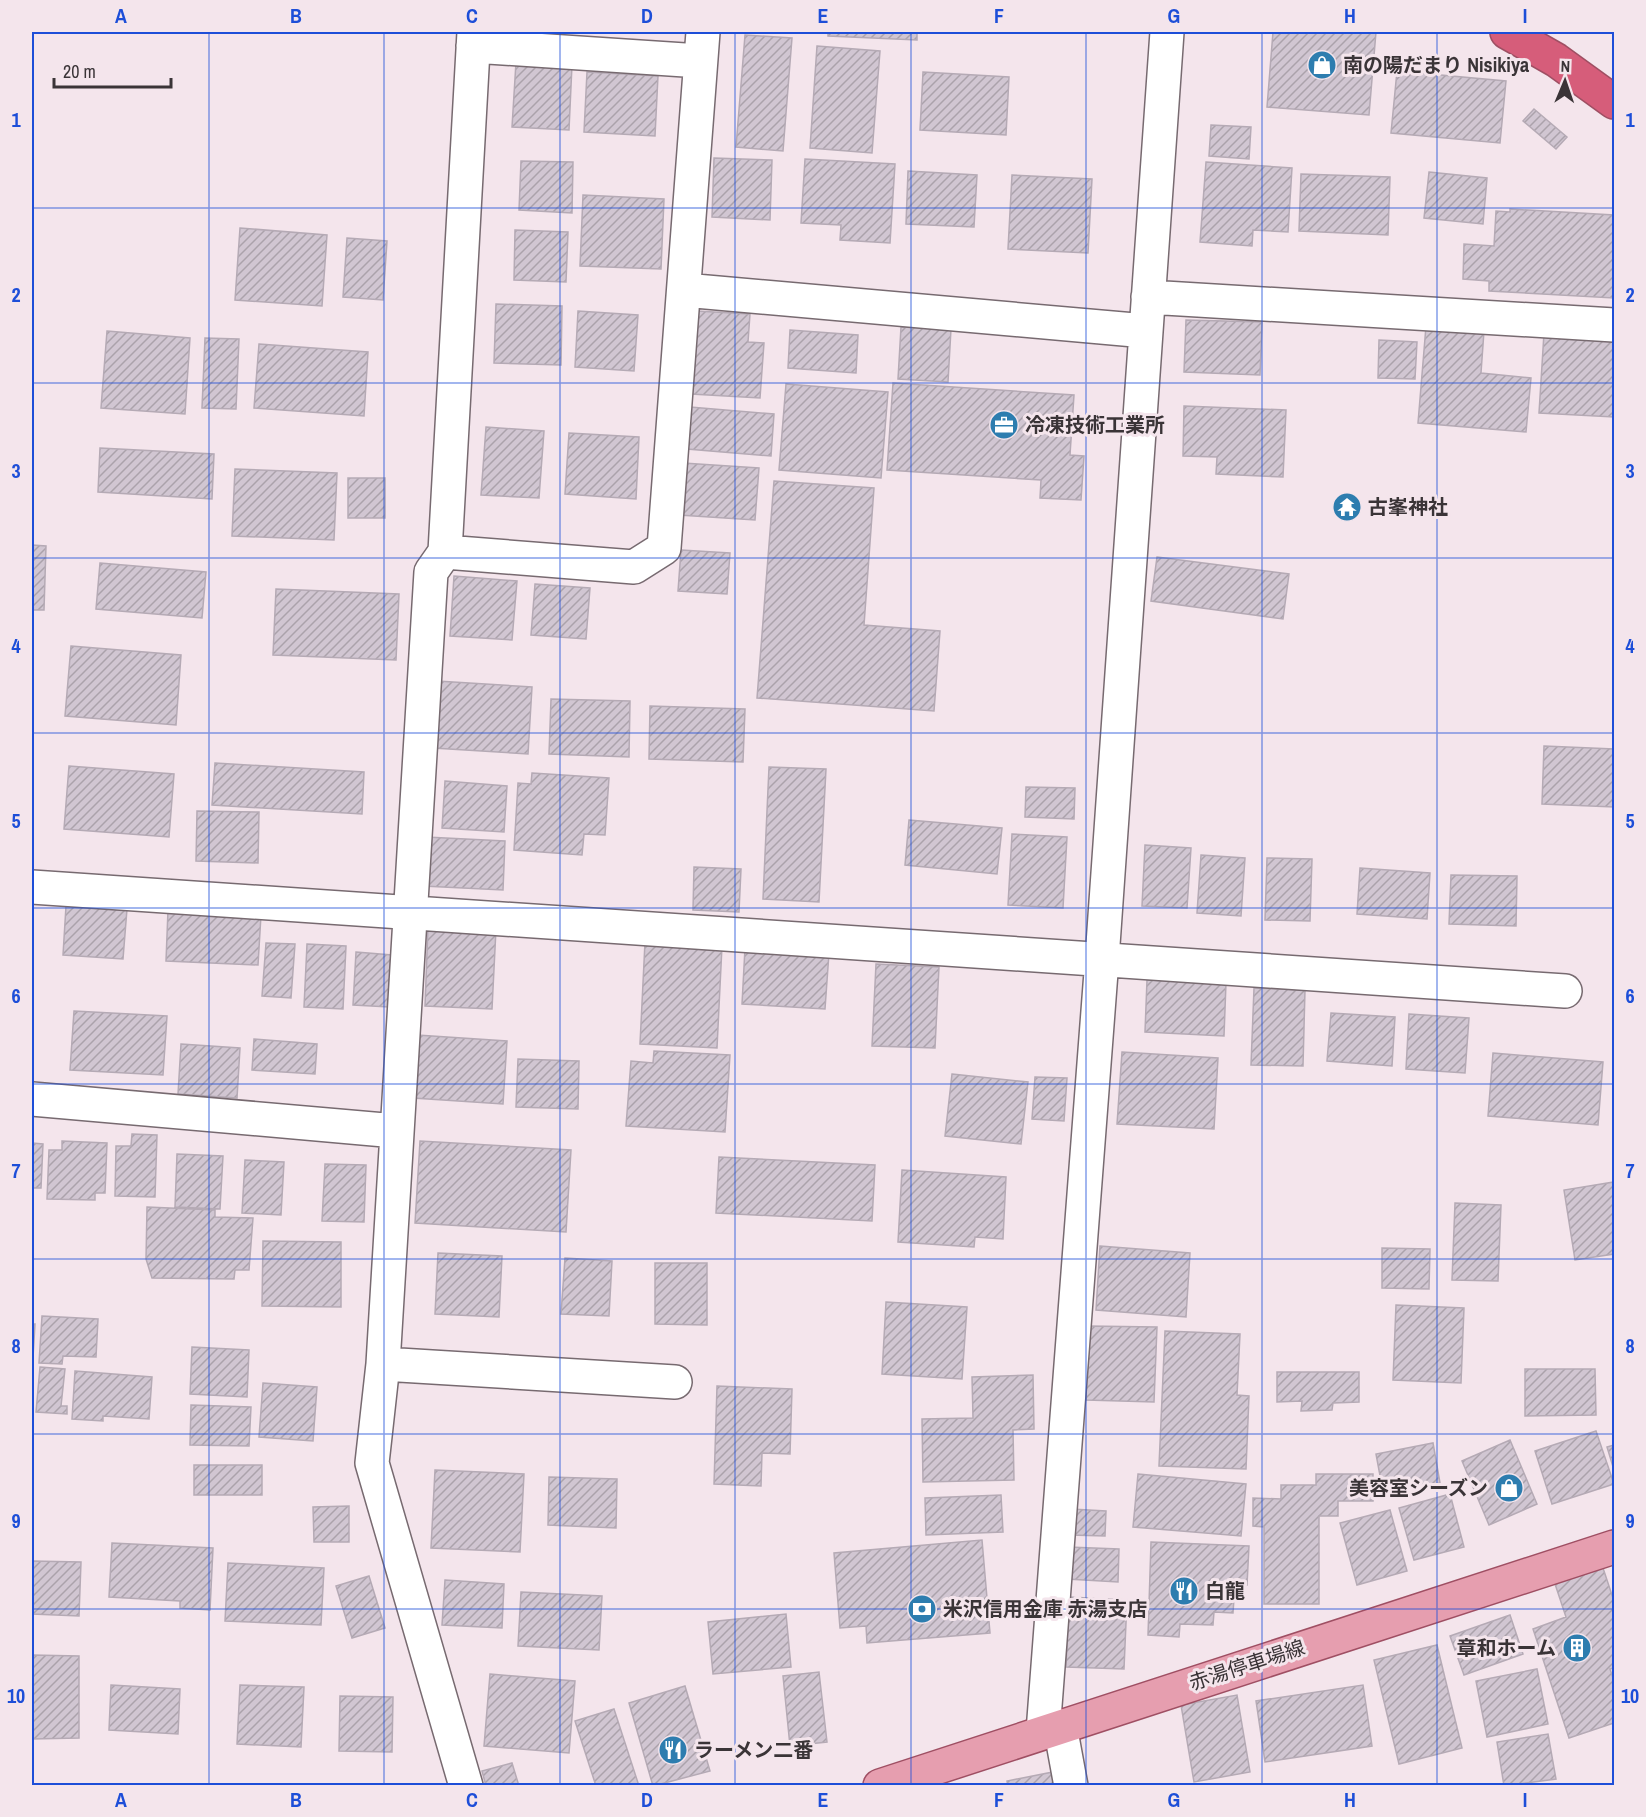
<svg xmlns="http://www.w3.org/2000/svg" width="1646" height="1817" viewBox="0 0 1646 1817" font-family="'Archivo Narrow','Noto Sans JP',sans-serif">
<defs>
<pattern id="building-hatch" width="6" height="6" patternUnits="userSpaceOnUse" patternTransform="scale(1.5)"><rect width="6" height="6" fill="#d1c6d2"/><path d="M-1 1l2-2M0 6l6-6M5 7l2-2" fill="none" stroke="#aba2ab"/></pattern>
</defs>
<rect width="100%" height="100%" fill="#f4e5ec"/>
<path fill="url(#building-hatch)" stroke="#b5aab5" stroke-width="1.5" d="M828 32H917V40L828 36Z
M1273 32H1376L1369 115 1267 107Z
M745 35 792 38 783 151 736 147Z
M817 46 880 51 872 153 810 148Z
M516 62 572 65 569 130 512 127Z
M1397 71 1506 81 1500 143 1391 133Z
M587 72 658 76 655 136 584 132Z
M923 72 1009 77 1006 135 920 130Z
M1534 109 1567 137 1556 149 1523 121Z
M1211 125 1251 127 1249 159 1209 156Z
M714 158 772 160 770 220 712 217Z
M805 159 895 164 890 243 840 240 841 225 801 223Z
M521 161 573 162 572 213 519 210Z
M1206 162 1292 168 1288 232 1253 230 1252 246 1200 242Z
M908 171 977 175 974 227 906 224Z
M1429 172 1487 178 1483 224 1424 218Z
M1301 174 1390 177 1388 235 1299 231Z
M1012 175 1092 179 1088 253 1008 249Z
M583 195 664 199 661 269 580 266Z
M1510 209 1614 215V298L1489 291V281L1463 279 1464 244 1494 246 1496 211 1510 212Z
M240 228 327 235 322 306 235 300Z
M515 230 568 232 566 282 514 280Z
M347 238 387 241 383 300 343 297Z
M496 304 562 306 561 365 494 363Z
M578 311 638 315 634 371 575 367Z
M696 311 750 314 748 342 764 343 760 398 691 394Z
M1186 320 1262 322 1260 375 1184 372Z
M1426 326 1484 331 1481 373 1531 378 1526 432 1418 423Z
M901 327 951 329 948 382 898 379Z
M790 330 858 335 856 373 788 368Z
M107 331 190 338 185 414 101 408Z
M1544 333 1614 337V417L1539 413Z
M205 338 239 339 236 409 202 408Z
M1379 340 1417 342 1415 379 1378 378Z
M259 344 368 352 364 416 254 408Z
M893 383 1074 395 1070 455 1084 456 1081 500 1040 498 1041 480 887 470Z
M786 384 888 392 881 478 779 470Z
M1184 406 1286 410 1283 477 1216 474 1217 457 1183 456Z
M690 407 774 414 771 456 687 449Z
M486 427 544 431 539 498 481 495Z
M569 433 639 437 636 499 565 494Z
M100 448 214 454 212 499 98 492Z
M683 463 759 468 755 520 679 515Z
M235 469 337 473 334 540 232 536Z
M348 478H385V518H348Z
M774 481 874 488 864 625 940 631 934 711 757 698Z
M32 545 46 546 44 610H32Z
M681 550 730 553 727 594 678 591Z
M1157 557 1289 574 1283 619 1151 601Z
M100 563 206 572 202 618 96 609Z
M454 576 517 581 512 640 450 636Z
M535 584 590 588 586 639 531 635Z
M276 589 399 594 396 660 273 655Z
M71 646 181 655 176 725 65 716Z
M437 681 532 687 528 754 433 748Z
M551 699 630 701 629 757 549 754Z
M650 706 745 709 743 762 649 759Z
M1544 746 1614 749V807L1542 804Z
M215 763 364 772 362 814 212 805Z
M69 766 174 774 169 837 64 829Z
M769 767 826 769 819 902 763 899Z
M532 773 609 778 605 835 584 834 582 855 514 850 518 783 531 784Z
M445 781 507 786 504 832 442 828Z
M1026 787 1075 788 1074 819 1025 817Z
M197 811 259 812 258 863 196 861Z
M909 820 1002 828 997 874 905 865Z
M1012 834 1067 837 1063 908 1008 905Z
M426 837 505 841 503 890 423 886Z
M1145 845 1191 848 1187 908 1142 906Z
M1201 855 1245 858 1241 916 1197 913Z
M1267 858 1312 859 1310 921 1265 920Z
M694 867 741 869 739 912 693 910Z
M1360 868 1430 873 1427 919 1357 914Z
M1451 875 1517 876 1516 926 1449 924Z
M66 906 127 909 123 959 63 955Z
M168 910 261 915 258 965 166 961Z
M428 926 496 929 492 1009 425 1006Z
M645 942 722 946 717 1048 640 1044Z
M266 943 295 944 291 998 262 996Z
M307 944 346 946 343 1009 304 1007Z
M745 948 829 953 825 1009 742 1004Z
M356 952 392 955 389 1007 353 1005Z
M876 964 939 967 935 1048 872 1046Z
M1147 980 1226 983 1224 1036 1145 1032Z
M1254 988 1305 990 1303 1066 1251 1065Z
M74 1011 167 1016 163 1075 70 1070Z
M1331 1013 1395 1017 1392 1066 1327 1061Z
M1409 1014 1469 1018 1465 1073 1406 1069Z
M417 1035 507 1041 503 1104 413 1098Z
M254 1039 317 1044 315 1074 252 1070Z
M181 1044 240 1048 237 1098 178 1094Z
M654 1051 730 1055 725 1132 626 1126 631 1061 653 1063Z
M1122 1052 1218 1058 1214 1129 1117 1124Z
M1493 1053 1603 1062 1598 1125 1488 1116Z
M518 1059 579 1061 578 1109 516 1107Z
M952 1074 1028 1082 1021 1144 945 1136Z
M1035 1077 1067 1078 1064 1121 1032 1119Z
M132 1134 157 1135 155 1197 115 1196 116 1146H131Z
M62 1141 107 1143 105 1193H95V1200L47 1199 49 1150H62Z
M420 1141 571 1150 566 1232 415 1223Z
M32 1143 43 1144 41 1188H32Z
M177 1154 223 1156 220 1209 175 1207Z
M719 1157 875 1165 872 1221 716 1213Z
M245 1160 284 1162 281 1215 242 1213Z
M325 1164 366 1165 364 1222 322 1221Z
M902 1170 1006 1177 1003 1239 975 1237 974 1247 898 1242Z
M1614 1182V1254L1575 1260 1564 1190Z
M1455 1203 1501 1205 1498 1281 1452 1280Z
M147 1207 215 1210V1217L253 1218 249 1270H235L234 1279 152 1278 146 1259Z
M263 1241 341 1242V1307L262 1306Z
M1100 1246 1190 1253 1186 1317 1096 1310Z
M1382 1248 1430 1249 1429 1289 1382 1288Z
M438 1253 502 1256 499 1317 435 1314Z
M565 1258 612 1261 609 1316 561 1314Z
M655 1263H707V1325L655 1324Z
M886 1302 967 1307 962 1379 882 1374Z
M1396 1305 1464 1308 1461 1383 1393 1380Z
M42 1316 98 1319 96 1357 63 1356 62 1364 39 1363Z
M32 1324H35L32 1374Z
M1088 1326 1157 1327 1154 1402 1086 1400Z
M1165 1331 1240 1334 1237 1395 1249 1396 1246 1469 1159 1466Z
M192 1347 249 1350 247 1397 190 1394Z
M40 1367 65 1369 61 1406H67V1414L36 1412Z
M1525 1369H1595L1596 1415 1525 1416Z
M75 1371 152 1377 149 1419 103 1416V1421L72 1419Z
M1277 1372H1359V1402L1333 1403 1332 1410 1301 1411 1302 1401 1277 1402Z
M1033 1375 1034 1429 1013 1430 1014 1480 923 1482 922 1419 973 1418 972 1377Z
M263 1383 317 1387 313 1441 259 1437Z
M717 1386 792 1389 790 1454 762 1453 761 1486 714 1484Z
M191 1405 251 1407 249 1446 190 1445Z
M1596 1431 1614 1484 1552 1504 1535 1451Z
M1510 1440 1537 1504 1489 1525 1462 1461Z
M1433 1443 1440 1483 1383 1492 1376 1454Z
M1614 1445V1470L1607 1447Z
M194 1465H262V1495H194Z
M435 1470 524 1474 520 1552 431 1548Z
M1138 1474 1246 1484 1241 1536 1133 1527Z
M1316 1474H1373V1501H1338V1516H1319V1604H1264V1527L1253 1526V1498L1281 1499V1485H1316Z
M549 1477 617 1479 616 1528 548 1525Z
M1450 1494 1464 1547 1414 1560 1399 1508Z
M1001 1495 1003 1532 926 1535 925 1498Z
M349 1506V1542H314L313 1507Z
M1071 1509 1106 1511 1105 1536 1070 1535Z
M1390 1510 1407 1571 1357 1585 1340 1523Z
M982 1540 990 1633 867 1643 866 1626 840 1628 834 1553Z
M1151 1542 1249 1546 1247 1585 1235 1584 1233 1613 1214 1612 1213 1625 1180 1624 1179 1637 1148 1635Z
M112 1543 213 1548 210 1610 180 1608V1601L109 1597Z
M1068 1547 1119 1549 1118 1582 1067 1579Z
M32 1561 81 1562 79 1616 32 1614Z
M228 1563 324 1568 321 1625 225 1621Z
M1603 1568 1614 1601V1668L1610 1669 1614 1681V1723L1569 1738 1533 1629 1566 1617 1555 1584Z
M369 1576 385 1628 352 1638 336 1586Z
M445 1580 504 1584 502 1628 442 1625Z
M521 1592 602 1596 599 1650 518 1646Z
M1069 1597 1127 1600 1124 1669 1066 1667Z
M786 1614 791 1667 713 1674 708 1622Z
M1510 1615 1523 1654 1464 1675 1450 1636Z
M1437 1645 1462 1748 1399 1764 1374 1660Z
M32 1655 79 1656V1738L32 1739Z
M1537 1669 1548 1724 1487 1737 1476 1681Z
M819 1672 827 1742 790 1746 783 1676Z
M490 1674 575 1681 569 1753 484 1746Z
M111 1685 180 1689 178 1734 109 1730Z
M240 1685 304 1687 301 1747 237 1744Z
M1363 1685 1372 1746 1265 1762 1256 1701Z
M685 1686 710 1771 653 1786 629 1703Z
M1237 1695 1250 1772 1194 1782 1181 1705Z
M340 1696 393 1697 392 1752 339 1751Z
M614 1709 639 1786H596L575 1721Z
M1548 1734 1556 1779 1504 1786 1497 1742Z
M512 1763 519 1786H486L482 1771Z
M1053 1772 1055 1786H1008L1007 1781Z"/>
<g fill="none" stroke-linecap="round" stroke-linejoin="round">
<g stroke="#776a70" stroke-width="36">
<path id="minor" d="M473 46 700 61
M684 290 1146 331
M1148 297 1614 325
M445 552 634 567 664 548 703 32
M32 887 1565 991
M32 1099 396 1131
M383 1364 675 1382
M1060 1726 1071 1786
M1043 1732 1102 959 1167 32
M466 1786 372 1463 383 1364 431 572 445 552 474 32"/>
</g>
<g stroke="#9f4f63" stroke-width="36">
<path id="major" d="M880 1786 1614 1547"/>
</g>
<g stroke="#9f4f63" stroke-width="36">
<path id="highway" d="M1507 32 1556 60 1614 102"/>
</g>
<use href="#minor" stroke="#fff" stroke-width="33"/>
<use href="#major" stroke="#e69eaf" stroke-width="33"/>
<use href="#highway" stroke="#d65d7a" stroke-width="33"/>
</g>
<path fill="none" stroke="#1d4ed8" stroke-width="1.5" stroke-opacity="0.55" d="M209 32V1786M384 32V1786M560 32V1786M735 32V1786M911 32V1786M1086 32V1786M1262 32V1786M1437 32V1786M32 208H1614M32 383H1614M32 558H1614M32 733H1614M32 908H1614M32 1084H1614M32 1259H1614M32 1434H1614M32 1609H1614"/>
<defs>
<g id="shop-disc" transform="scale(1.5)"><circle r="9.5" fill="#2d7daf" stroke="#f4e5ec"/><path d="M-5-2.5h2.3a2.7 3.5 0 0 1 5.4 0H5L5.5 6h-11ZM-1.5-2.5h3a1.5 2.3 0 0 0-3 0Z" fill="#fff"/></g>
<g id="office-disc" transform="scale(1.5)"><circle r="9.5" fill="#2d7daf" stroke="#f4e5ec"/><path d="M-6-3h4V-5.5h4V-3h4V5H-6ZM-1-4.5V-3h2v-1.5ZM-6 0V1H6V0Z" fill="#fff"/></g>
<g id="temple-disc" transform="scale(1.5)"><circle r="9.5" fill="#2d7daf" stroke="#f4e5ec"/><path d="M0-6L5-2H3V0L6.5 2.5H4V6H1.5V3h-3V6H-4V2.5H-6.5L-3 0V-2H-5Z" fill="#fff"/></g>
<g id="restaurant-disc" transform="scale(1.5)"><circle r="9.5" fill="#2d7daf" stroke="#f4e5ec"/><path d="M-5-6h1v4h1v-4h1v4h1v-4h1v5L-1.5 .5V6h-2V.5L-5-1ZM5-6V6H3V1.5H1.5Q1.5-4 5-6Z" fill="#fff"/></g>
<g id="bank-disc" transform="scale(1.5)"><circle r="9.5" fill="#2d7daf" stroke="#f4e5ec"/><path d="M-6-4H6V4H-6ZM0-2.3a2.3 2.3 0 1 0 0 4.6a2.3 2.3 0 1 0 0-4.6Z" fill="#fff"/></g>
<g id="building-disc" transform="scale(1.5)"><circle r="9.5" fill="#2d7daf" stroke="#f4e5ec"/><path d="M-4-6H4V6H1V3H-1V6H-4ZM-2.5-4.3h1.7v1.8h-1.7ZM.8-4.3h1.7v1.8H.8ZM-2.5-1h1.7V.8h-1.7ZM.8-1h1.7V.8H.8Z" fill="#fff"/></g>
</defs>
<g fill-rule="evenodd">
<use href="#shop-disc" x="1322" y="65"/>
<use href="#office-disc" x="1004" y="425"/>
<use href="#temple-disc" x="1347" y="507"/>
<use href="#shop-disc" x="1509" y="1488"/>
<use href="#restaurant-disc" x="1184" y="1591"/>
<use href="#bank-disc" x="922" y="1609"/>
<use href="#building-disc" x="1577" y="1648"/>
<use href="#restaurant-disc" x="673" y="1750"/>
</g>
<g text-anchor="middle" stroke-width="6" stroke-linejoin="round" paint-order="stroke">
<g font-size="20" font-weight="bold" fill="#3a3437" stroke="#f4e5ec" text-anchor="start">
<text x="1343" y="72">南の陽だまり Nisikiya</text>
<text x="1025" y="432">冷凍技術工業所</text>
<text x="1368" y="514">古峯神社</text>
<text x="1488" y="1495" text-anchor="end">美容室シーズン</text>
<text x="1205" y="1598">白龍</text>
<text x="943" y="1616">米沢信用金庫 赤湯支店</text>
<text x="1556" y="1655" text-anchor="end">章和ホーム</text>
<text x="694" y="1757">ラーメン二番</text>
</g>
<g font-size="20" fill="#3a3437" stroke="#f4e5ec">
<text transform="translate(1247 1665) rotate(-18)" y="7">赤湯停車場線</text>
</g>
</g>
<rect width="1646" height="1817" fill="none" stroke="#f4e5ec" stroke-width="66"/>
<g transform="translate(1565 81) rotate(2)" stroke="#f4e5ec" stroke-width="4.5" paint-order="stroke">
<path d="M0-4.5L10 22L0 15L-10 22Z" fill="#3a3437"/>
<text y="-9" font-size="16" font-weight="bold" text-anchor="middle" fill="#3a3437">N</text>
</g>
<path d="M54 78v9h117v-9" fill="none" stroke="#3a3437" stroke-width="3"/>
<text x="63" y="78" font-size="18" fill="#3a3437" stroke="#f4e5ec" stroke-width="4.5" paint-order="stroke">20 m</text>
<rect x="33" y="33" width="1580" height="1751" fill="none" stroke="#1d4ed8" stroke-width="2"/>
<g font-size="20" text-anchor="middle" font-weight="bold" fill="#1d4ed8">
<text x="121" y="23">A</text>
<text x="296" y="23">B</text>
<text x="472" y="23">C</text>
<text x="647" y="23">D</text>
<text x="823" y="23">E</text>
<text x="999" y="23">F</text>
<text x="1174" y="23">G</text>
<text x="1350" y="23">H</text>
<text x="1525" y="23">I</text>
<text x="16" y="127">1</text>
<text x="1630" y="127">1</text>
<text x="16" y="302">2</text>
<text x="1630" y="302">2</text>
<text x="16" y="478">3</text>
<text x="1630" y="478">3</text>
<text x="16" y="653">4</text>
<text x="1630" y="653">4</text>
<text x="16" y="828">5</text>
<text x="1630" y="828">5</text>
<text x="16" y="1003">6</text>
<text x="1630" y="1003">6</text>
<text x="16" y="1178">7</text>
<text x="1630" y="1178">7</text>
<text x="16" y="1353">8</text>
<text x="1630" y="1353">8</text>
<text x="16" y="1528">9</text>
<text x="1630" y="1528">9</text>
<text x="16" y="1703">10</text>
<text x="1630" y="1703">10</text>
<text x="121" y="1807">A</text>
<text x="296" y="1807">B</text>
<text x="472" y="1807">C</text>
<text x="647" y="1807">D</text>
<text x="823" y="1807">E</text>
<text x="999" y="1807">F</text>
<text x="1174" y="1807">G</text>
<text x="1350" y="1807">H</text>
<text x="1525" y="1807">I</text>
</g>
</svg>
